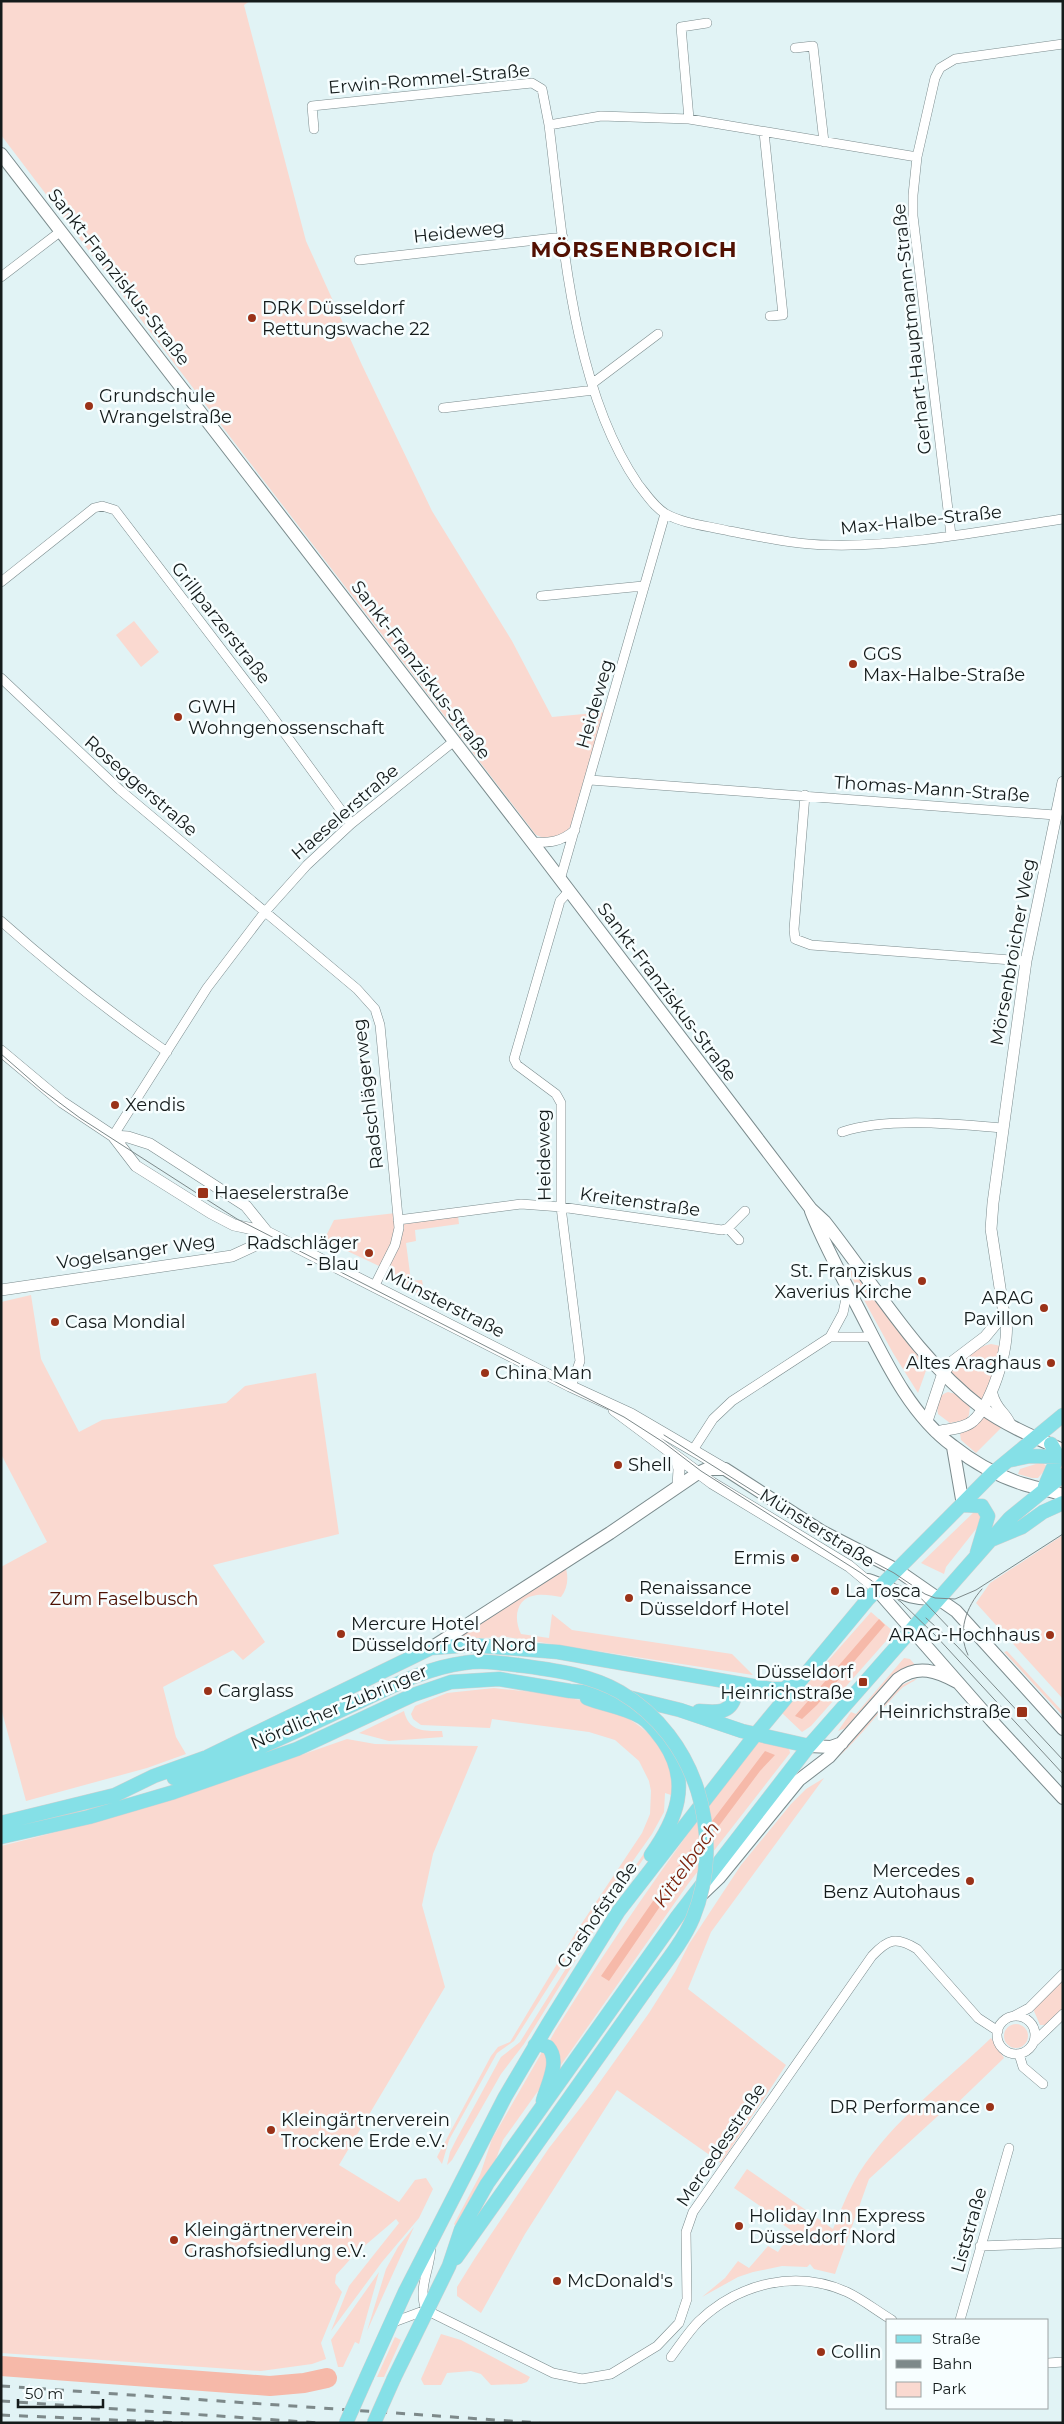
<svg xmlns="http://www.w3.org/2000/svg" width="1064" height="2424" viewBox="0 0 1064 2424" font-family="Montserrat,sans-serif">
<rect width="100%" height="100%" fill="#e1f3f5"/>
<path fill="#fad9d0" d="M1 1H250L244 5 306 241 362 365 432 511 512 641 552 717 605 712 572 824 565 834 546 839 536 835 231 438 1 135Z
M134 621 159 652 141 667 116 635Z
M396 1213 394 1239 379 1266 324 1240 334 1220Z
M458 1216 459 1224 415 1230 416 1241 406 1243 411 1281 422 1280 423 1286 419 1294 384 1276 400 1238 404 1224Z
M851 1264 928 1365 918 1393 893 1353 846 1267Z
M31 1295 41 1359 79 1432 102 1420 226 1403 245 1386 316 1373 339 1534 213 1565 265 1642 243 1660 233 1650 163 1687 176 1737 186 1754 147 1768 26 1801 1 1708V1567L47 1542 1 1454V1302Z
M991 1344 1001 1346 984 1404 950 1372C960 1360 975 1347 991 1344Z
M948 1392 956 1394 970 1406 969 1415 966 1420 950 1423 938 1414C936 1404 938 1395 948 1392Z
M984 1415 1002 1427 976 1453 961 1440 960 1434Z
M1039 1463 1044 1464 1047 1467 1038 1478H1032L1018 1474 1020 1469Z
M974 1512 978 1513 982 1518 980 1524 946 1567 944 1574 921 1563Z
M1063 1535V1699L976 1603 990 1583Z
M565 1566C569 1576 568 1588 561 1597 554 1596 545 1594 537 1595 516 1597 513 1618 521 1634L549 1638 552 1614 572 1630 732 1654 753 1675 507 1637 456 1639Z
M871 1612 894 1632 811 1726 802 1732 782 1713Z
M1007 1651 1063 1712V1716L1004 1652Z
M904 1658 910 1659 916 1666 846 1728 838 1731 851 1712 856 1714Z
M917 1678C913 1683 906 1684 901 1689 869 1722 848 1755 808 1781L846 1747 900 1686Z
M494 1688C555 1695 640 1699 669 1762 674 1771 673 1786 674 1796L665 1793 664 1812 652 1834 589 1923 514 2041 497 2053 449 2140 442 2164 437 2157 439 2153 491 2056 498 2047 510 2042 578 1929 642 1833 650 1814 651 1791 649 1781 639 1761 615 1740 589 1732 492 1719 490 1728 421 1725 413 1719 411 1714 415 1706 447 1693Z
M404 1711C409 1732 424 1731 442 1731L443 1737 389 1741 359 1733Z
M347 1739 375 1744 478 1746 433 1854 422 1905 445 1987 339 2165 399 2202 415 2180 426 2178 433 2189 419 2218 382 2262 331 2331 349 2286 399 2223 396 2219 355 2254 336 2275 335 2283 342 2292 321 2343 326 2359 312 2364 261 2371 1 2353V1846C119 1818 233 1779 347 1739Z
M759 1741 789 1748 790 1753 688 1884 561 2065 559 2052 550 2040 555 2031C618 1931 685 1833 759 1741Z
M824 1778 711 1932 688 1989 786 2065 721 2163 617 2090 525 2234 481 2313 457 2296V2287L475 2258 549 2148 592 2093 649 2013 675 1972 689 1944 741 1865 791 1804 806 1789Z
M659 1832 661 1833 588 1940 524 2044 501 2074 452 2160 447 2165 450 2152 457 2138 501 2057 520 2042 585 1938Z
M1063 1980V2009L1045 2025H1040L1034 2011 1035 2004Z
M1004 2036a12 12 0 1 1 24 0a12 12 0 1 1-24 0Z
M991 2038 1004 2058 945 2115 940 2114 869 2179 835 2274 814 2269 810 2264 807 2267 782 2266 753 2272 738 2277 702 2297 725 2278 738 2261 749 2268 768 2246 778 2252 792 2231 778 2221 779 2219 734 2188 747 2169 833 2229C841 2210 848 2191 859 2173 894 2119 945 2082 991 2038Z
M542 2052H545L548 2058 543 2084 503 2140 496 2159 456 2226 454 2224 480 2175 492 2139Z
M414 2227 367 2331 386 2269 398 2247Z
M379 2272 359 2344 355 2342 343 2367H338L331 2340Z
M441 2334 461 2340 530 2377 527 2382 521 2384 491 2385 481 2374 471 2371 447 2373 441 2385H424L421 2379Z
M395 2337 401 2340 384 2377H377Z"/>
<path fill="#f6b9a9" d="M879 1619 885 1625 817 1705 802 1719 795 1716Z
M765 1751 775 1755 760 1771 674 1886 609 1981 601 1976 669 1878Z"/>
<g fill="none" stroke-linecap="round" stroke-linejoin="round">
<path stroke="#f6b9a9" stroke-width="20" d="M1 2366 270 2386 304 2383 327 2378"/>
<g stroke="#7b8b8d" stroke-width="10">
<path id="minor" d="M795 48 813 46 824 142
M689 119 681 27 707 23
M549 125C563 238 572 388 638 484 646 494 654 507 666 514 684 524 709 526 729 531 762 537 797 545 830 545 904 547 989 530 1063 519
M314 129 312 106 532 83 542 89 549 125 601 116 689 119 917 157
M764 132 783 315 770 316
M359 260 563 237
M1 277 61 231
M593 383 658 334
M443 408 594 390
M951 535 913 216V195L917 157 935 78 940 68 955 59 1063 44
M1 582 94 508 102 506 115 510 267 709 351 824
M541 596 643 586
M1 678 120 790 357 989 375 1009 380 1025 399 1228 395 1245 374 1287
M590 780 1055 815
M805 795 794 929 795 939 811 945 1026 961
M532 842C550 843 561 842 575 830
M560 880 665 514
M569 891 560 901 514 1059 517 1065 556 1094 561 1103V1207L580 1361 571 1387
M1 921C55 969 108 1011 167 1052
M842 1132C887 1117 955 1124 1002 1128
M113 1136 207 988 264 913 307 865 351 824 453 742
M398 1220 521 1204 561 1207 722 1230 728 1228 745 1211
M728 1228 739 1240
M830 1337H874
M693 1450 713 1419 732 1401 830 1337 843 1313 848 1289
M1014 2016 1029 2008 1063 1974
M997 2035a19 19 0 1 1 38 0a19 19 0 1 1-38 0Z
M1035 2041 1063 2014
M1019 2054 1023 2067 1043 2084
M980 2246 1063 2243
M426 2310C417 2287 431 2269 431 2245
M960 2320 1009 2148
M391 2323 426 2310 553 2373 582 2379 611 2374 657 2346 679 2323 687 2299 686 2232 693 2212 872 1956C888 1939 896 1936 917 1949L978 2018 998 2031
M671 2357C680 2345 689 2331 699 2321 739 2283 796 2269 847 2292 862 2299 877 2311 892 2320
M1048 2363 1063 2362"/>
</g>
<g stroke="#7b8b8d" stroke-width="12">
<path id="tertiary" d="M1 1051 62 1102 113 1136 136 1166 211 1213 234 1225 267 1232 570 1386 631 1414 725 1469
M113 1136 128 1137 150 1144 246 1206 267 1232
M1 1290 232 1256 256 1245 267 1232
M992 1394C996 1410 1004 1411 1010 1424
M614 1410 712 1483 849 1566 873 1586
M927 1421 943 1373 952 1362 985 1337 1004 1314
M936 1432C948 1429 964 1429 973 1421 992 1405 1014 1336 1004 1314L991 1229 993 1203 1026 961 1063 782
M676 1458 679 1469 678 1486"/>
</g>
<g stroke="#7b8b8d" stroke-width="14">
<path id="secondary" d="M1 154 532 842 811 1209 825 1222C874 1284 918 1360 982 1408 1005 1425 1036 1438 1063 1450
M811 1211C823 1242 839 1271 854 1300 880 1349 906 1412 953 1446 973 1462 998 1476 1023 1484 1036 1488 1050 1490 1063 1495
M953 1447 963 1505
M868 1580C892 1588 911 1602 937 1598
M877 1590 991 1720 1063 1798
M431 1648 610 1533 698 1473 707 1469H725L821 1531 897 1570 956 1611 1063 1729
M809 1746 831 1747 842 1743
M697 1899 719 1878 799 1780 829 1757 898 1679C918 1664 937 1671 957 1682"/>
</g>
<g stroke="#d0d1d1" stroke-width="15">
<path id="primary" d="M1011 1460 1030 1456 1063 1457
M1045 1486 1058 1456 1051 1444
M963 1505 982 1506 988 1516 977 1553
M993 1539 1022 1527 1043 1512 1063 1503
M587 1698C604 1705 624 1707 641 1717 650 1722 658 1734 664 1742 692 1783 676 1820 651 1855
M699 1711C714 1712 730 1715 735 1696L729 1683
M174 1778C235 1761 293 1733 350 1706 387 1689 424 1668 464 1663 482 1660 500 1663 517 1665
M1 1823 115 1795 154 1776 207 1757 431 1648 471 1645 558 1652 771 1689H784L795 1681
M1 1837 89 1817 174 1792 297 1749 413 1695 451 1682 499 1679 570 1691 619 1695 680 1710 742 1731 809 1746
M535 2045 539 2044 548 2047C561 2061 547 2085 543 2101
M456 2258 645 1991
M367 2376 405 2292 505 2097 547 2026 618 1912 756 1734 868 1599 994 1472 1063 1415
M394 2378 449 2266 461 2230 487 2184 677 1917 809 1746 1010 1518 1063 1475"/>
</g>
<use href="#minor" stroke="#fff" stroke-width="9"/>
<use href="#tertiary" stroke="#fff" stroke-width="11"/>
<use href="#secondary" stroke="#fff" stroke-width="12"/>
<use href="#primary" stroke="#85e0e7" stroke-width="14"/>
<path stroke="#7d898a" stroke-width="1" d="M1 1054 41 1089 80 1118 237 1219 624 1417 663 1442 701 1471 861 1573 901 1602 935 1635 1063 1774
M664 1435 823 1535 894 1573 925 1594 935 1598 955 1599 976 1590 1063 1534
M916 1593 954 1633
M926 1618 956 1645 1063 1760
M968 1655C957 1632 966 1607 982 1589"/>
<path stroke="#7d898a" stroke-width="3" stroke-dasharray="9 9" stroke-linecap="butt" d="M1 2386 540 2423
M1 2401 320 2423
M1 2415 183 2423"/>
<g stroke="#d0d1d1" stroke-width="15" stroke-linecap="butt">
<path id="primary-bridge" d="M517 1665C552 1670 589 1674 620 1692 697 1737 726 1836 693 1918 682 1944 661 1968 645 1991
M346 2423 367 2376
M374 2423 394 2378"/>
</g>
<use href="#primary-bridge" stroke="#85e0e7" stroke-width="14"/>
</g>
<g fill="#9a3218" stroke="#f7feff" stroke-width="2">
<circle cx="252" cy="318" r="5"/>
<circle cx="89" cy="406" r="5"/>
<circle cx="853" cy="664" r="5"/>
<circle cx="178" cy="717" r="5"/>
<circle cx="115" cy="1105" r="5"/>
<rect x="197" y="1187" width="12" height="12" rx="2.5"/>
<circle cx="369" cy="1253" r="5"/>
<circle cx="922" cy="1281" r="5"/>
<circle cx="1044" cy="1308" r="5"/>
<circle cx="55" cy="1322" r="5"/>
<circle cx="1051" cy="1363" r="5"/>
<circle cx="485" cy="1373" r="5"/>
<circle cx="618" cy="1465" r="5"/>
<circle cx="795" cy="1558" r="5"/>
<circle cx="835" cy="1591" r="5"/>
<circle cx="629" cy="1598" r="5"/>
<circle cx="341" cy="1634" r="5"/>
<circle cx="1050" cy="1635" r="5"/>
<rect x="858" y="1677" width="10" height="10" rx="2.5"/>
<circle cx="208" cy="1691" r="5"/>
<rect x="1016" y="1706" width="12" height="12" rx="2.5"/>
<circle cx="970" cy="1881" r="5"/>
<circle cx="990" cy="2107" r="5"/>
<circle cx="271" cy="2130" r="5"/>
<circle cx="739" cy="2226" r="5"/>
<circle cx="174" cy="2240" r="5"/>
<circle cx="557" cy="2281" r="5"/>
<circle cx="821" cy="2352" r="5"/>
</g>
<g text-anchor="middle" stroke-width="5" stroke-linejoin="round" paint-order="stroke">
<g font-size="18" fill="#141b1b" stroke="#f7feff">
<text transform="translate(429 79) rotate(-5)" y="6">Erwin-Rommel-Straße</text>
<text transform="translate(459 232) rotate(-6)" y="6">Heideweg</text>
<text transform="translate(119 277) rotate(52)" y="6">Sankt-Franziskus-Straße</text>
<text transform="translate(912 329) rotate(-96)" y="6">Gerhart-Hauptmann-Straße</text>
<text transform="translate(921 520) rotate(-6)" y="6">Max-Halbe-Straße</text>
<text transform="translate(221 623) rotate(52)" y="6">Grillparzerstraße</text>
<text transform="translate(421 670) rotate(53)" y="6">Sankt-Franziskus-Straße</text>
<text transform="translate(595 704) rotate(-74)" y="6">Heideweg</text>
<text transform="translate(141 786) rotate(41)" y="6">Roseggerstraße</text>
<text transform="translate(932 789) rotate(4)" y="6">Thomas-Mann-Straße</text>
<text transform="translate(345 812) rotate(-41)" y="6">Haeselerstraße</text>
<text transform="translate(1013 952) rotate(-80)" y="6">Mörsenbroicher Weg</text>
<text transform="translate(667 992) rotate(53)" y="6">Sankt-Franziskus-Straße</text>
<text transform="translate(368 1094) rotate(-97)" y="6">Radschlägerweg</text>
<text transform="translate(544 1155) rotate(-91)" y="6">Heideweg</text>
<text transform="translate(640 1202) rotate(8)" y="6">Kreitenstraße</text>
<text transform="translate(136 1252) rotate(-8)" y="6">Vogelsanger Weg</text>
<text transform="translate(445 1303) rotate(27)" y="6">Münsterstraße</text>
<text transform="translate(817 1528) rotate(32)" y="6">Münsterstraße</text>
<text transform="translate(339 1707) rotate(-23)" y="6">Nördlicher Zubringer</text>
<text transform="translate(597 1915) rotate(-55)" y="6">Grashofstraße</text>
<text transform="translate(721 2145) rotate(-56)" y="6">Mercedesstraße</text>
<text transform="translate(969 2230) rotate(-74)" y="6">Liststraße</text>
</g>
<g font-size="18" fill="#141b1b" stroke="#f7feff" text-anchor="start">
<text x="262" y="314">DRK Düsseldorf<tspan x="262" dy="21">Rettungswache 22</tspan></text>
<text x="99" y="402">Grundschule<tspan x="99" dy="21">Wrangelstraße</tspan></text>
<text x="863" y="660">GGS<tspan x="863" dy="21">Max-Halbe-Straße</tspan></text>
<text x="188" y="713">GWH<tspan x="188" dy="21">Wohngenossenschaft</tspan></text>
<text x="125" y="1111">Xendis</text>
<text x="214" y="1199">Haeselerstraße</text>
<text x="359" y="1249" text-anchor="end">Radschläger<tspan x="359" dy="21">- Blau</tspan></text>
<text x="912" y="1277" text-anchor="end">St. Franziskus<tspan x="912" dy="21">Xaverius Kirche</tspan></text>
<text x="1034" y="1304" text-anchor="end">ARAG<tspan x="1034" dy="21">Pavillon</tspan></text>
<text x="65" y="1328">Casa Mondial</text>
<text x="1041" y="1369" text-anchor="end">Altes Araghaus</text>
<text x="495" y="1379">China Man</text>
<text x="628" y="1471">Shell</text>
<text x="785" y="1564" text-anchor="end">Ermis</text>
<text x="639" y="1594">Renaissance<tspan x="639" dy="21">Düsseldorf Hotel</tspan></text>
<text x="845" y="1597">La Tosca</text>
<text x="351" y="1630">Mercure Hotel<tspan x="351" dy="21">Düsseldorf City Nord</tspan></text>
<text x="1040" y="1641" text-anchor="end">ARAG-Hochhaus</text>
<text x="853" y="1678" text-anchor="end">Düsseldorf<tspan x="853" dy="21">Heinrichstraße</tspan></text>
<text x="218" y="1697">Carglass</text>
<text x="1011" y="1718" text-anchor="end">Heinrichstraße</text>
<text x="960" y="1877" text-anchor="end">Mercedes<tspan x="960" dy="21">Benz Autohaus</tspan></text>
<text x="980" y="2113" text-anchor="end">DR Performance</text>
<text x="281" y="2126">Kleingärtnerverein<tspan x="281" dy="21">Trockene Erde e.V.</tspan></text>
<text x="749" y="2222">Holiday Inn Express<tspan x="749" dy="21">Düsseldorf Nord</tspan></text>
<text x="184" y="2236">Kleingärtnerverein<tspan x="184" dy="21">Grashofsiedlung e.V.</tspan></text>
<text x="567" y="2287">McDonald's</text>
<text x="831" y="2358">Collin</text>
</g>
<g font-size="18" fill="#4d1103" stroke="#f7feff">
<text x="124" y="1605">Zum Faselbusch</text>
</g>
<g font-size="19" font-style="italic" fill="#7c2510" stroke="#f7feff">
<text transform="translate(686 1864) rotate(-55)" y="7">Kittelbach</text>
</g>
<g font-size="22" font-weight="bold" letter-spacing="1" fill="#521002" stroke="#f7feff">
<text x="634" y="257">MÖRSENBROICH</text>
</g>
</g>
<rect width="1064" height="2424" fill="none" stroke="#141b1b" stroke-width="5"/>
<rect x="886" y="2319" width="162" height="90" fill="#f7feff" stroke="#9ca3a4"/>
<rect x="896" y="2335" width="25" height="8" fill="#85e0e7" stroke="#9ca3a4"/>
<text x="932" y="2344" font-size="15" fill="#141b1b">Straße</text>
<rect x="896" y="2360" width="25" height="8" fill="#7d898a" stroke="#9ca3a4"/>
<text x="932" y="2369" font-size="15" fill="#141b1b">Bahn</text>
<rect x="896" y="2382" width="25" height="15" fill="#fad9d0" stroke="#9ca3a4"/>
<text x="932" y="2394" font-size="15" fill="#141b1b">Park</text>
<path d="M18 2399v8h85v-8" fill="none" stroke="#141b1b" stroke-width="2.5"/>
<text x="25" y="2399" font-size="15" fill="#141b1b" stroke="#f7feff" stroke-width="4" paint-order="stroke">50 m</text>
</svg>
